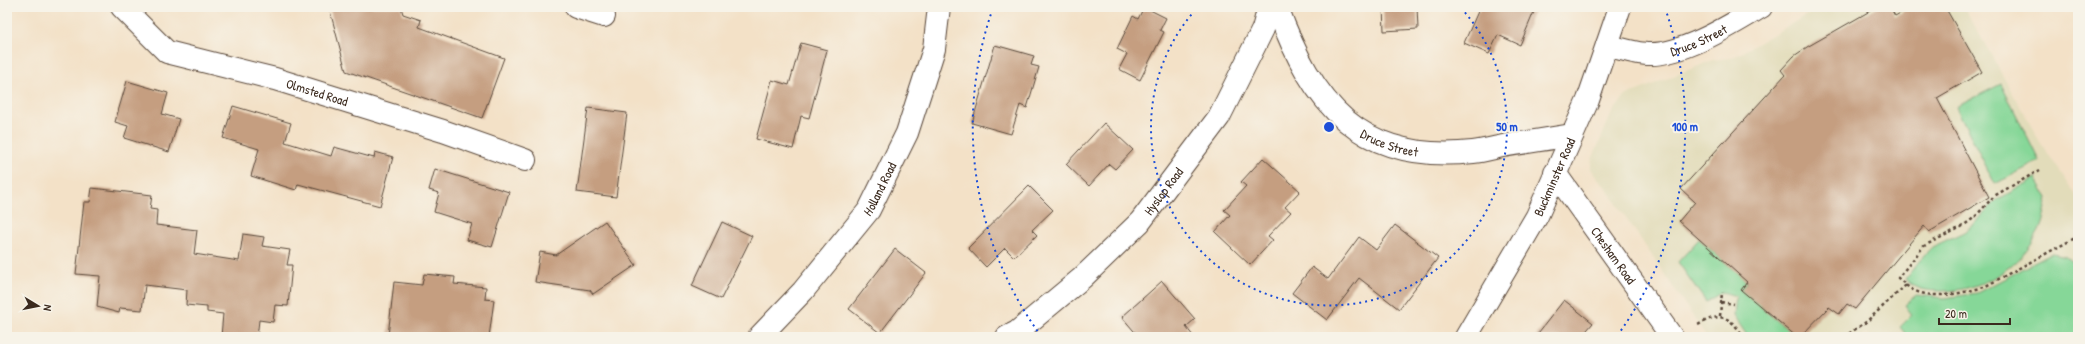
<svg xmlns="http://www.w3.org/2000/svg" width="2085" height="344" viewBox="0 0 2085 344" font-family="'Patrick Hand',sans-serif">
<rect width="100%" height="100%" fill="#f7f3e8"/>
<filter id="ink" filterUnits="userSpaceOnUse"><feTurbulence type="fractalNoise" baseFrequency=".025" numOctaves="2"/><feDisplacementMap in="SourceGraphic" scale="8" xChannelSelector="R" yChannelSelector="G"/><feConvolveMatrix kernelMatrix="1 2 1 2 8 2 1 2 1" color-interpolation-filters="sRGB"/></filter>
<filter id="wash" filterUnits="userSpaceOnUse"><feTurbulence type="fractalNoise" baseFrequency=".012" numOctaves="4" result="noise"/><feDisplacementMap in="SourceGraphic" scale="16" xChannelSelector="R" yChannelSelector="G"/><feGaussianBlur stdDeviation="0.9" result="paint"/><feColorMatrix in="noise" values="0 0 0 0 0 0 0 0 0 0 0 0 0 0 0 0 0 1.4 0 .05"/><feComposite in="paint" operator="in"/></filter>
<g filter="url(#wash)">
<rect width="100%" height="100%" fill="#f3e1c7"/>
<path fill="#e2dcba" d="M1821 7H1964L2040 142 2078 198V337H1868L1866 334 1860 337H1707L1604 185 1596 176 1591 169V162L1611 115 1625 96 1713 60 1732 58Z"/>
<path fill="#86d798" stroke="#60805b" d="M2001 84 2039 161 1995 184 1956 107Z
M2036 178 2048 198C2045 209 2044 221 2039 231 2020 267 1983 291 1942 291 1928 291 1916 290 1905 279L1925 254 1932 247 1964 232 1974 224 1997 200Z
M1699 239 1747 282 1741 290 1796 337H1748L1734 316 1736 296 1722 292 1706 302 1678 262Z
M2053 253 2066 256 2078 267 2072 271 2078 280V337H1908L1900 327 1912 315 1905 305 1916 295 1945 298 1977 293Z"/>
<g id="blocks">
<path fill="#c59e80" d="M329 7H401L403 14 421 20 419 27 504 58 482 118 346 71Z
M1144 7 1166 18 1160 30 1164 32 1140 80 1119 69 1127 54 1117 49 1133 16 1138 19Z
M1383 7H1417L1418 29 1384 31Z
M1480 7H1536L1520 45 1498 35 1489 54 1464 43Z
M1877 7H1890L1895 16 1911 7H1945L1982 72 1937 98 1989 197 1929 232 1924 226 1855 309 1847 304 1839 314 1829 307 1800 337H1797L1741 290 1747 282 1679 221 1695 202 1681 189 1785 75 1781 70 1794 56 1807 47Z
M801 43 827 50 809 118 801 116 793 149 756 139 772 80 789 85Z
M995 45 1034 56 1031 65 1039 67 1027 108 1020 105 1011 134 972 123Z
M127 81 168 93 162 114 179 119 169 152 124 138 128 126 115 122Z
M233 106 291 123 285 142 331 156 334 147 374 158 375 152 393 157 380 206 298 184 296 190 251 176 259 149 223 138Z
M588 108 627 113 616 197 577 192Z
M1104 123 1133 150 1115 169 1109 164 1089 186 1066 164Z
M1263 158 1300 191 1285 207 1291 212 1268 236 1273 240 1250 265 1215 232 1230 215 1224 210 1246 186 1241 182Z
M435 169 509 192 492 247 467 240 472 224 434 212 439 193 429 190Z
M1029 186 1053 210 1032 230 1037 235 1014 257 1005 248 986 267 968 248Z
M92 188 152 195 150 209 157 210 156 225 197 230 194 254 239 261 243 234 264 237 262 246 290 250 287 265H292L288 306 275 305 273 322 259 320 257 337H221L223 314 207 312V307L186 305 187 290 145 285 142 310 120 308 119 313 97 307 100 276 76 274 84 202H90Z
M605 221 636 265 593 294 590 290 535 282 540 252 556 255Z
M722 222 752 236 721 299 692 286Z
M1395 225 1438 258 1399 309 1359 278 1327 320 1292 293 1312 267 1328 279 1359 237 1376 250Z
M895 249 926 273 880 333 849 309Z
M424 274 455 277 454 284 486 287 485 299 494 300 489 337 388 336 394 282 422 285Z
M1162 281 1195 319 1186 327 1194 337H1139L1122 317Z
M1564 300 1593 323 1581 337H1535Z"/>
</g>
</g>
<g filter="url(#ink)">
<use href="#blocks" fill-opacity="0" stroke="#574537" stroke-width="1"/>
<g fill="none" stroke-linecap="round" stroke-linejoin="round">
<g stroke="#574537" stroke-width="24">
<g id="minor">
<path id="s1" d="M122 7 167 52 275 79 443 131 525 160"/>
<path d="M576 7 604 16"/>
<path id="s2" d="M1277 7C1313 105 1360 164 1473 152 1483 151 1493 148 1503 146 1526 142 1549 139 1572 135"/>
<path id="s3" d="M1607 45C1620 49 1633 53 1647 54 1682 56 1731 25 1761 7"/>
<path id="s4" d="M1555 173 1672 337"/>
<path id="s5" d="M759 337 803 291 869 210 907 133 934 49 939 7"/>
<path id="s6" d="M1007 337 1017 332 1082 278 1140 222 1219 117 1263 29 1269 7"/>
<path id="s7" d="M1466 337 1537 216 1588 100 1620 7"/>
</g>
</g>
<path stroke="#574537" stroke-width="2.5" stroke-dasharray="3 3" stroke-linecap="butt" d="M2040 170 1994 196 1975 217 1963 226 1924 246 1898 278C1903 282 1907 287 1913 290 1933 300 1963 293 1984 287L2075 238
M1721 302 1734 304
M1720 316 1722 292
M1698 325C1721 311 1729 316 1744 337
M1844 337 1866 322 1906 285"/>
<use href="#minor" stroke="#fff" stroke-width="22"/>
</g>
</g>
<g fill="none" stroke="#1d4ed8" stroke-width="2" stroke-dasharray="2 4">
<path d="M1461 8A178 178 0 1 1 1197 8"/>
<path d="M1041 336A356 356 0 0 1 993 8M1665 8A356 356 0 0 1 1617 336"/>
</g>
<g text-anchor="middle" stroke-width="4" stroke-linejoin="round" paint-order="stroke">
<g font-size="13" fill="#3b2a1e" stroke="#f7f3e8">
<text dy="5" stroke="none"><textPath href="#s3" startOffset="95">Druce Street</textPath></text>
<text dy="5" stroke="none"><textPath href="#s1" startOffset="219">Olmsted Road</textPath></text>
<text dy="5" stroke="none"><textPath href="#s2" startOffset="184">Druce Street</textPath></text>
<text dy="5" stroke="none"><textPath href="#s7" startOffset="183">Buckminster Road</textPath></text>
<text dy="5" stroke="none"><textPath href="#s5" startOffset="192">Holland Road</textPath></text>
<text dy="5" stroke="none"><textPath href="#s6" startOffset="215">Hyslop Road</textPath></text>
<text dy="5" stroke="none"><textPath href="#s4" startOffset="101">Chesham Road</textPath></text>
</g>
</g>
<circle cx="1329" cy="127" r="6" fill="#1d4ed8" stroke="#f7f3e8" stroke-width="2"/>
<g font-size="12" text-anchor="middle" font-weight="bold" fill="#1d4ed8" stroke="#f7f3e8" stroke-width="4" stroke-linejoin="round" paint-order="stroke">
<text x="1507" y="131">50 m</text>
<text x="1685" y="131">100 m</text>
</g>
<rect width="2085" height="344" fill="none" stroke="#f7f3e8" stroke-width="24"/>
<g transform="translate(38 306) rotate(100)" stroke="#f7f3e8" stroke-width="3" paint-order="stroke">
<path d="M0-3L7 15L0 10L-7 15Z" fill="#3b2a1e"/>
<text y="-6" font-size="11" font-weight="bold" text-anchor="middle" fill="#3b2a1e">N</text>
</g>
<path d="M1939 318v6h71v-6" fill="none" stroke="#3b2a1e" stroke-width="2"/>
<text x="1945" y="318" font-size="12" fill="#3b2a1e" stroke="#f7f3e8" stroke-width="3" paint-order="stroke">20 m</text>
</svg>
